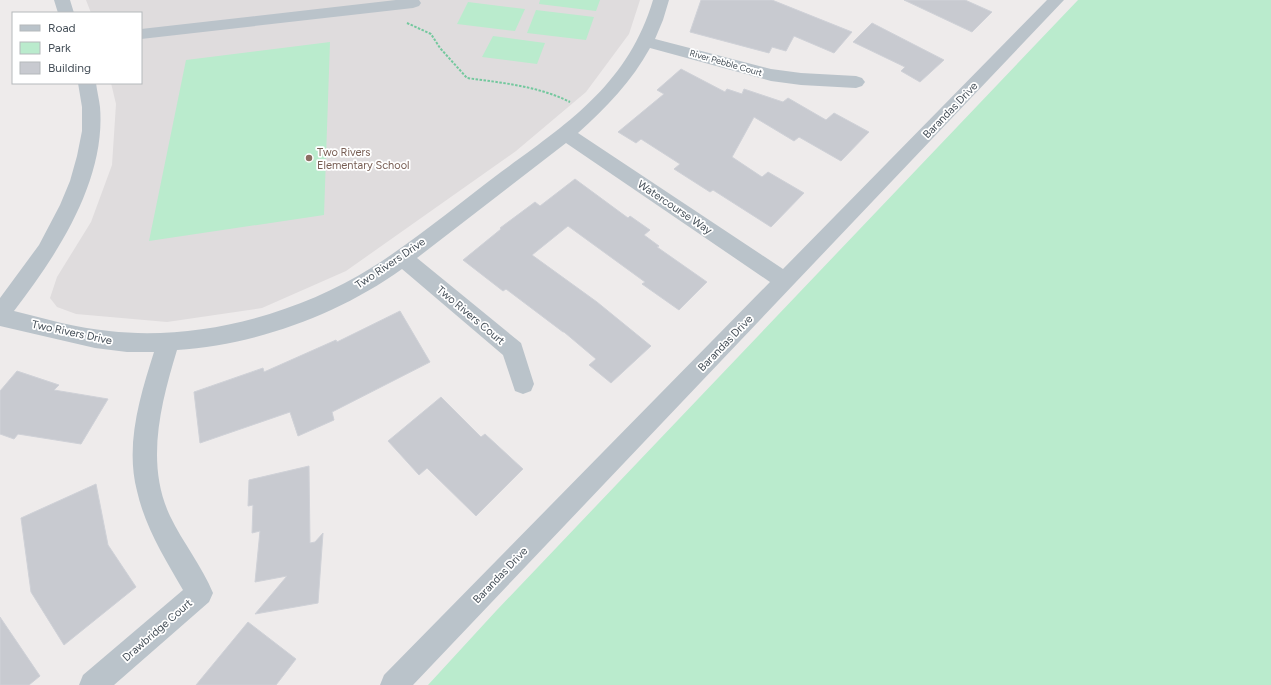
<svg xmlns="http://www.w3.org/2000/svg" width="1271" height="685" viewBox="0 0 1271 685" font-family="Figtree,sans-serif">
<rect width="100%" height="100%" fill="#eeebeb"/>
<path fill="#dfdcdd" d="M86 0H640L629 34 586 92 516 151 346 271 262 308 167 322 76 314 57 307 50 298 57 277 91 222 112 165 116 104 111 83H141V13H91Z"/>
<path fill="#baebcd" d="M540 0H600L596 11 539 4Z
M1078 0H1271V685H428L496 611Z
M468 2 525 9 515 31 457 24Z
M536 10 594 17 586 40 527 33Z
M493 36 545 43 537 64 482 57Z
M330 42 324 215 149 241 186 60Z"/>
<path fill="#c8cad0" stroke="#cfd1d7" d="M701 0H772L852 32 834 53 794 36 786 51 772 47 769 53 690 32Z
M904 0H965L992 12 972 32Z
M872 23 944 60 920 82 901 71 905 67 853 42Z
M681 69 725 92 727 89 742 94 744 89 783 102 788 98 826 120 834 113 869 132 841 161 799 137 794 141 754 117 732 157 762 177 768 172 804 193 771 227 713 190 710 192 674 169 680 164 641 139 636 143 618 132 664 94 657 90Z
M575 179 628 218 630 216 650 230 644 235 659 246 657 247 707 282 679 310 642 284 645 282 568 226 532 255 597 302 651 346 611 383 589 365 596 359 564 332H563L506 289 503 291 463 260 501 229 500 228 535 202 540 206Z
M400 311 430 362 332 412 334 420 298 436 290 412 200 443 194 392 263 368 264 372 336 340 337 342Z
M17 371 59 385 54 390 108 399 81 444 18 434 14 439 0 434V391Z
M441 397 481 437 485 434 523 469 476 516 427 468 419 475 388 441Z
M309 466 310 543 315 542 323 533 318 603 255 614 287 576 255 582 260 531 252 533 253 505 248 506 249 480Z
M96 484 108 545 136 587 64 645 31 592 21 518Z
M0 617 40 676 29 685H0Z
M248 622 296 659 276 685H196Z"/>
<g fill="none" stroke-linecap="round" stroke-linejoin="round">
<path stroke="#74c89e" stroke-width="2" stroke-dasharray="2.5 1.5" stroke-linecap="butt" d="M407 23 431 34 440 48 467 78C503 83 538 86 570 102"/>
<path fill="#bac3ca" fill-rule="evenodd" d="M54 0H70L74 13H58Z
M396 0H419L421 3 419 6 413 8 141 39V29Z
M653 0H669L663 20 655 39 771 69 801 73 856 76 862 78 865 82 862 86 856 88 801 85 771 81 650 48C632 81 606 108 578 133L783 269 1047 0H1064L413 685H380L384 675 770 282 566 143 417 258 521 343 534 384 531 391 523 394 515 391 503 355 402 269C338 315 255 345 177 350 161 403 145 463 170 516 183 543 202 566 213 593L209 602 114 685H79L83 675 183 590C165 559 145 527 137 491 125 445 140 396 154 352H127L95 348 0 326V298L39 245 60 205 70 181 77 156 82 131V107L78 83H96C97 91 99 99 100 107 106 181 57 255 14 311 46 319 77 328 109 331 196 341 296 315 371 268 416 240 458 204 501 172 568 123 628 84 653 0Z"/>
</g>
<circle fill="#8d6e63" stroke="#fff" stroke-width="1.5" cx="309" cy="158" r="4"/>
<g text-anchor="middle" stroke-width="3.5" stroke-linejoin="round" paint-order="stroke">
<g font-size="9" fill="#454f58" stroke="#fff">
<text transform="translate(726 63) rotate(16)" y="3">River Pebble Court</text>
</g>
<g font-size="11" fill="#454f58" stroke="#fff">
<text transform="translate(950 110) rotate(-46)" y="4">Barandas Drive</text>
<text transform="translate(675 207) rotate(34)" y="4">Watercourse Way</text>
<text transform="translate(390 263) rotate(-34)" y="4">Two Rivers Drive</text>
<text transform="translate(471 315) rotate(40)" y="4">Two Rivers Court</text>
<text transform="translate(72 332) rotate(12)" y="4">Two Rivers Drive</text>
<text transform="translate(725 343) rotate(-46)" y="4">Barandas Drive</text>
<text transform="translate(500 575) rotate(-46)" y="4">Barandas Drive</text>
<text transform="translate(157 630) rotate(-41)" y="4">Drawbridge Court</text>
</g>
<g font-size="11" fill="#785e54" stroke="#fff" text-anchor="start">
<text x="317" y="156">Two Rivers<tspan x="317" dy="13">Elementary School</tspan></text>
</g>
</g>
<rect x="12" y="12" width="130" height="72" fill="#ffffff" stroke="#b5b9bc"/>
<rect x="20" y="25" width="20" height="6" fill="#bac3ca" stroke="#b5b9bc"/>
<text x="48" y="32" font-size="12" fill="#454f58">Road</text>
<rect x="20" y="42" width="20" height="12" fill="#baebcd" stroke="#b5b9bc"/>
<text x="48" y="52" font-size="12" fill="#454f58">Park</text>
<rect x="20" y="62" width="20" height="12" fill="#c8cad0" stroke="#b5b9bc"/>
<text x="48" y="72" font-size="12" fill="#454f58">Building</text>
</svg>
